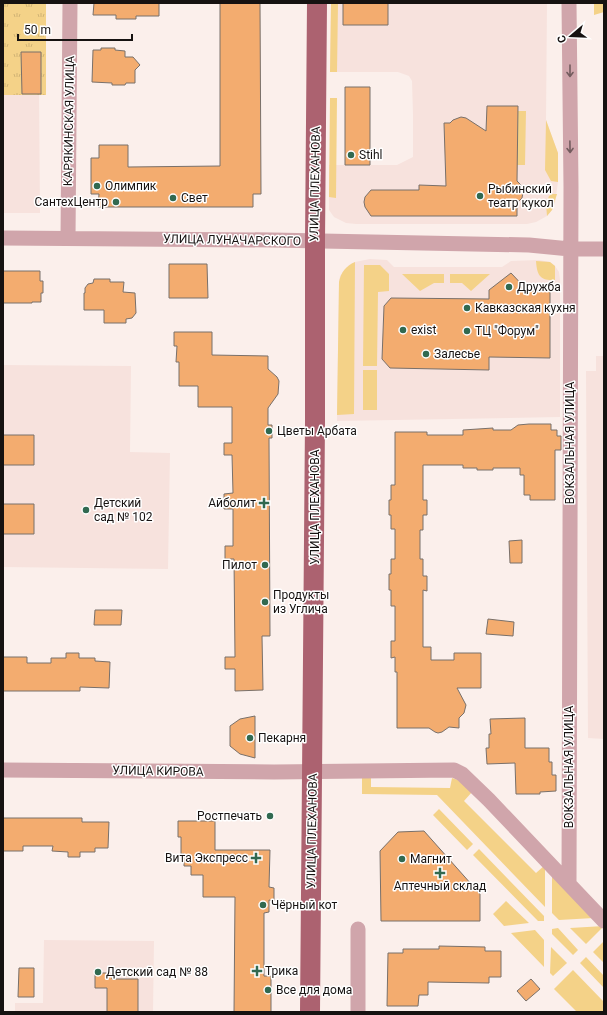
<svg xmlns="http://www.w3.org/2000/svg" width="607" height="1015" viewBox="0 0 607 1015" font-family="Roboto,sans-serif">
<defs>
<pattern id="park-tufts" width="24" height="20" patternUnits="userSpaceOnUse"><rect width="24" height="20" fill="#f4d288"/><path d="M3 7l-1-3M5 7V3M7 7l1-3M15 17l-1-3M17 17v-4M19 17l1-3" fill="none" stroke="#d0b374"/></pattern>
</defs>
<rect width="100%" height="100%" fill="#fbefeb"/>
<path fill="#f7e2dd" d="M331 3H547L546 120 558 153V182L555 203 552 210 547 216 536 222 527 224H356L346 223 334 217 329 210V165H397L413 157V115L412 81 409 76 398 72H330Z
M3 95H39L40 213H3Z
M370 259 387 260 394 267H502L511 261 539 260 550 262 555 266 559 272 560 280V417L337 421 339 282 340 276 349 265 355 262Z
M596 356H604V739L588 738 586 371H596Z
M3 365 131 366 130 452 170 453 168 569 3 567Z
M44 940 154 941 153 1012H15V1003H43Z"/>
<path fill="#f4d288" d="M331 3H338L337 72H330Z
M594 3H604V12L594 15Z
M330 98H337L336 198 329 197Z
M518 111H526L525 165H517Z
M546 120 558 153V182L551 181 545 170Z
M552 194H557L552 210 547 216 546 204 549 196Z
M536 261 550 262 555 266V280C540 281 537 275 536 261Z
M355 262 354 414 337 415 339 282C341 272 346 266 355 262Z
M364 265H380L389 274V291L378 292 377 366H363Z
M402 274H444V283H434L420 291Z
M450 274H490L471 291 462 283H450Z
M363 370H377V410H363Z
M362 778H371V787L450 788 452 778 458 780 472 792 464 801 536 873 545 865V907L437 795 362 794Z
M439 809 473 844 467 850 433 815Z
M479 849 544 916V921H538L473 855Z
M552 873 594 918 559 920 552 913Z
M506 901 529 923 504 926 493 914Z
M604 926 586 944 570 928Z
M558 928 578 950 573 955 552 934V929Z
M535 930 544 940V967L511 933Z
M604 941V963L593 952Z
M551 947 567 963 553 976 550 973Z
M586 957 604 976V988L580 963Z
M573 970 604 1002V1012H577L554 989Z"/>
<path fill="url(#park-tufts)" d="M3 3H46V95H3Z"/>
<path fill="#f3ac6f" stroke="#79706a" d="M94 3H159V16H136V19H116V15H93Z
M220 3H260L261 194H253V207H98L99 194H91V158H99V145H128V167L220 166Z
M343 3H388V25H343Z
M101 48H115V50L125 51V57H133L140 65 135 70V83H126L125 85H112V83L92 82 93 50H101Z
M21 52H41V94H22Z
M345 87H370V165H345Z
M487 106H518L517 181 521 185 523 192 522 198 517 203V216H371L365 207 364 202 365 197 371 190H419V185L446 186 444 123H450L453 120 461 117 466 118 486 131Z
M169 264H207L208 298H169Z
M3 271H40V281H43V293H41V302H32V303H3Z
M511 273 528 291H550V358L489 357V370L390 368 382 359 384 306 391 298 489 299V290Z
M94 279H110V282H124L123 292 135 293 136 313 132 318 126 319V323H104V310H84V293H85V288L88 284 93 283Z
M174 332H212V355L268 356V369L277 377 279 381 278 394 268 408V425H272V438H269L270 636H262L263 690 235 691V669H225V657H235L234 559H225V546H233V509H224V494L233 493 232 455H224V443H232V407H198V386H179V362H176L177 346H174Z
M529 424H551V430H557V436H561V450H555V500H530V495H524V475H520V468H493V470H477V468H463V465H423V500H427V515H423V530H420V559H423V576H427V591L423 590V647H431V660H454V653H481V688H457L466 705 464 713 459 718V728L449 727 442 732 438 733 435 732 429 728H397V672H395V657L391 658V641H395V606H391V590H389V574H391V559H395V529H391V515H389V500H391V485H395V432H427V435H463V430L493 428V430H511L518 425Z
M3 435H34V465H3Z
M3 504H34V534H3Z
M522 540V563H510L509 541Z
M95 610H122L121 625H94Z
M488 619 514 622 513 636 486 634Z
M66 653H79V658H95V661L110 662 109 688 80 687V691H3V657H27V663H51V658H66Z
M255 716V758L240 754 230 746V726L240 719Z
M525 718V748H549V762H552V775H556V791L540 792V794H516L515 763 487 764 486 748H489V734H491L490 719Z
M3 818H82V822H109L108 848H95V852H80V857H68V852L52 851 53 846H23V851H3Z
M178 821H215V850H270L269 887 274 888V901L269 900V912L264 913V976H271V1012H234L235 897H203V875H191V866H184V854H181V837H178Z
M424 831 480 894V921H381L380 851 398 832Z
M439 946 485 947V951H501V977H489V983L428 982V995H419L418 1006H387L388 953H403V949H439Z
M19 968H34V997H18Z
M95 973H112V979H138V1012H107V988H95Z
M531 979 540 989 526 1001 517 991Z"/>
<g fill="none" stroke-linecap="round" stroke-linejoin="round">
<path stroke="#d0a5ab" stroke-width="15" d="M3 238 272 240 529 245 570 249H604
M68 238 70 3
M3 770 274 772 454 770 462 774 489 800 604 921
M569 883 571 187 569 3
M358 1012V929"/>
<path stroke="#ac6270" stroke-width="20" d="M310 1012 315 422V241L317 3"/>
</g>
<defs><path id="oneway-shaft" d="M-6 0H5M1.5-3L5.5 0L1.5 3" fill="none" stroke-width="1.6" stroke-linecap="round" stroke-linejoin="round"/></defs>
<g stroke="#735c5e">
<use href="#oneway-shaft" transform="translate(570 71) rotate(90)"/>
<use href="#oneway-shaft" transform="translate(570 147) rotate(89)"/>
</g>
<g fill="#316950" stroke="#fff" stroke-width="1.5">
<circle cx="351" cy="155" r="4"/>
<circle cx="97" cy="186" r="4"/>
<circle cx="480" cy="196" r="4"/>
<circle cx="173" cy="198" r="4"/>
<circle cx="116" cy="202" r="4"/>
<circle cx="509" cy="287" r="4"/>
<circle cx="467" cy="308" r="4"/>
<circle cx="403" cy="330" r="4"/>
<circle cx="467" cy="331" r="4"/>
<circle cx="426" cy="354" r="4"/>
<circle cx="269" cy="431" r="4"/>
<path d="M262 497h4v4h4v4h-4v4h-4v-4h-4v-4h4z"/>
<circle cx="86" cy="510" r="4"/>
<circle cx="265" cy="565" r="4"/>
<circle cx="265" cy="602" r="4"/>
<circle cx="250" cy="738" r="4"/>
<circle cx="270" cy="816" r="4"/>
<path d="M254 852h4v4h4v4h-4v4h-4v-4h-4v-4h4z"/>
<circle cx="402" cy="859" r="4"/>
<path d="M438 867h4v4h4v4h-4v4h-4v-4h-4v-4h4z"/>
<circle cx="263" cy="905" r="4"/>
<path d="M255 965h4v4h4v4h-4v4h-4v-4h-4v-4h4z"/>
<circle cx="98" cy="972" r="4"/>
<circle cx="268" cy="990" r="4"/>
</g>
<g text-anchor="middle" stroke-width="3" stroke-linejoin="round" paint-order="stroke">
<g font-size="12" fill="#161211" stroke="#fff">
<text transform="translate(69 121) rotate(-89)" y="4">КАРЯКИНСКАЯ УЛИЦА</text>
<text transform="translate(315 184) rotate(-89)" y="4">УЛИЦА ПЛЕХАНОВА</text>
<text transform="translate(232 240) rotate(1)" y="4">УЛИЦА ЛУНАЧАРСКОГО</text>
<text transform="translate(570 443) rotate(-90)" y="4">ВОКЗАЛЬНАЯ УЛИЦА</text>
<text transform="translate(315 507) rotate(-90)" y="4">УЛИЦА ПЛЕХАНОВА</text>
<text transform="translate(569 767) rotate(-90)" y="4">ВОКЗАЛЬНАЯ УЛИЦА</text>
<text transform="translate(158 771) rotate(1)" y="4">УЛИЦА КИРОВА</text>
<text transform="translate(312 831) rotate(-89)" y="4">УЛИЦА ПЛЕХАНОВА</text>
</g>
<g font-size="12" fill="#161211" stroke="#fff" text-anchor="start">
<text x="359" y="159">Stihl</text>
<text x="105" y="190">Олимпик</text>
<text x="488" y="193">Рыбинский<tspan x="488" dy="14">театр кукол</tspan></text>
<text x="181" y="202">Свет</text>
<text x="108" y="206" text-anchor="end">СантехЦентр</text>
<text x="517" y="291">Дружба</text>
<text x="475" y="312">Кавказская кухня</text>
<text x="411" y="334">exist</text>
<text x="475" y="335">ТЦ "Форум"</text>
<text x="434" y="358">Залесье</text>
<text x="277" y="435">Цветы Арбата</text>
<text x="94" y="507">Детский<tspan x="94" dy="14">сад № 102</tspan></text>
<text x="256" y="507" text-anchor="end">Айболит</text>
<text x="257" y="569" text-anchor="end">Пилот</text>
<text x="273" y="599">Продукты<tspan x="273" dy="14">из Углича</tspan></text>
<text x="258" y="742">Пекарня</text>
<text x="262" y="820" text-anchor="end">Ростпечать</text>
<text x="248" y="862" text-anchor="end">Вита Экспресс</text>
<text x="410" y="863">Магнит</text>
<text x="440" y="890" text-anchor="middle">Аптечный склад</text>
<text x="271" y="909">Чёрный кот</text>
<text x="265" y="975">Трика</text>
<text x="106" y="976">Детский сад № 88</text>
<text x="276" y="994">Все для дома</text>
</g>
</g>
<rect width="607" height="1015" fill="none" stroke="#161211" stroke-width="8"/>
<g transform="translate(571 36) rotate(251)" stroke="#ffffff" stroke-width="3" paint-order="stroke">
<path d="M0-3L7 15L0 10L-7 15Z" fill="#161211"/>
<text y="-6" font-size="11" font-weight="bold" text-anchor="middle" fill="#161211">С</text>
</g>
<path d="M18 34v6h114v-6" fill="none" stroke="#161211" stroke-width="2"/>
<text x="24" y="34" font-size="12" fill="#161211" stroke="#ffffff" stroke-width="3" paint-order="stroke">50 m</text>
</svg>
